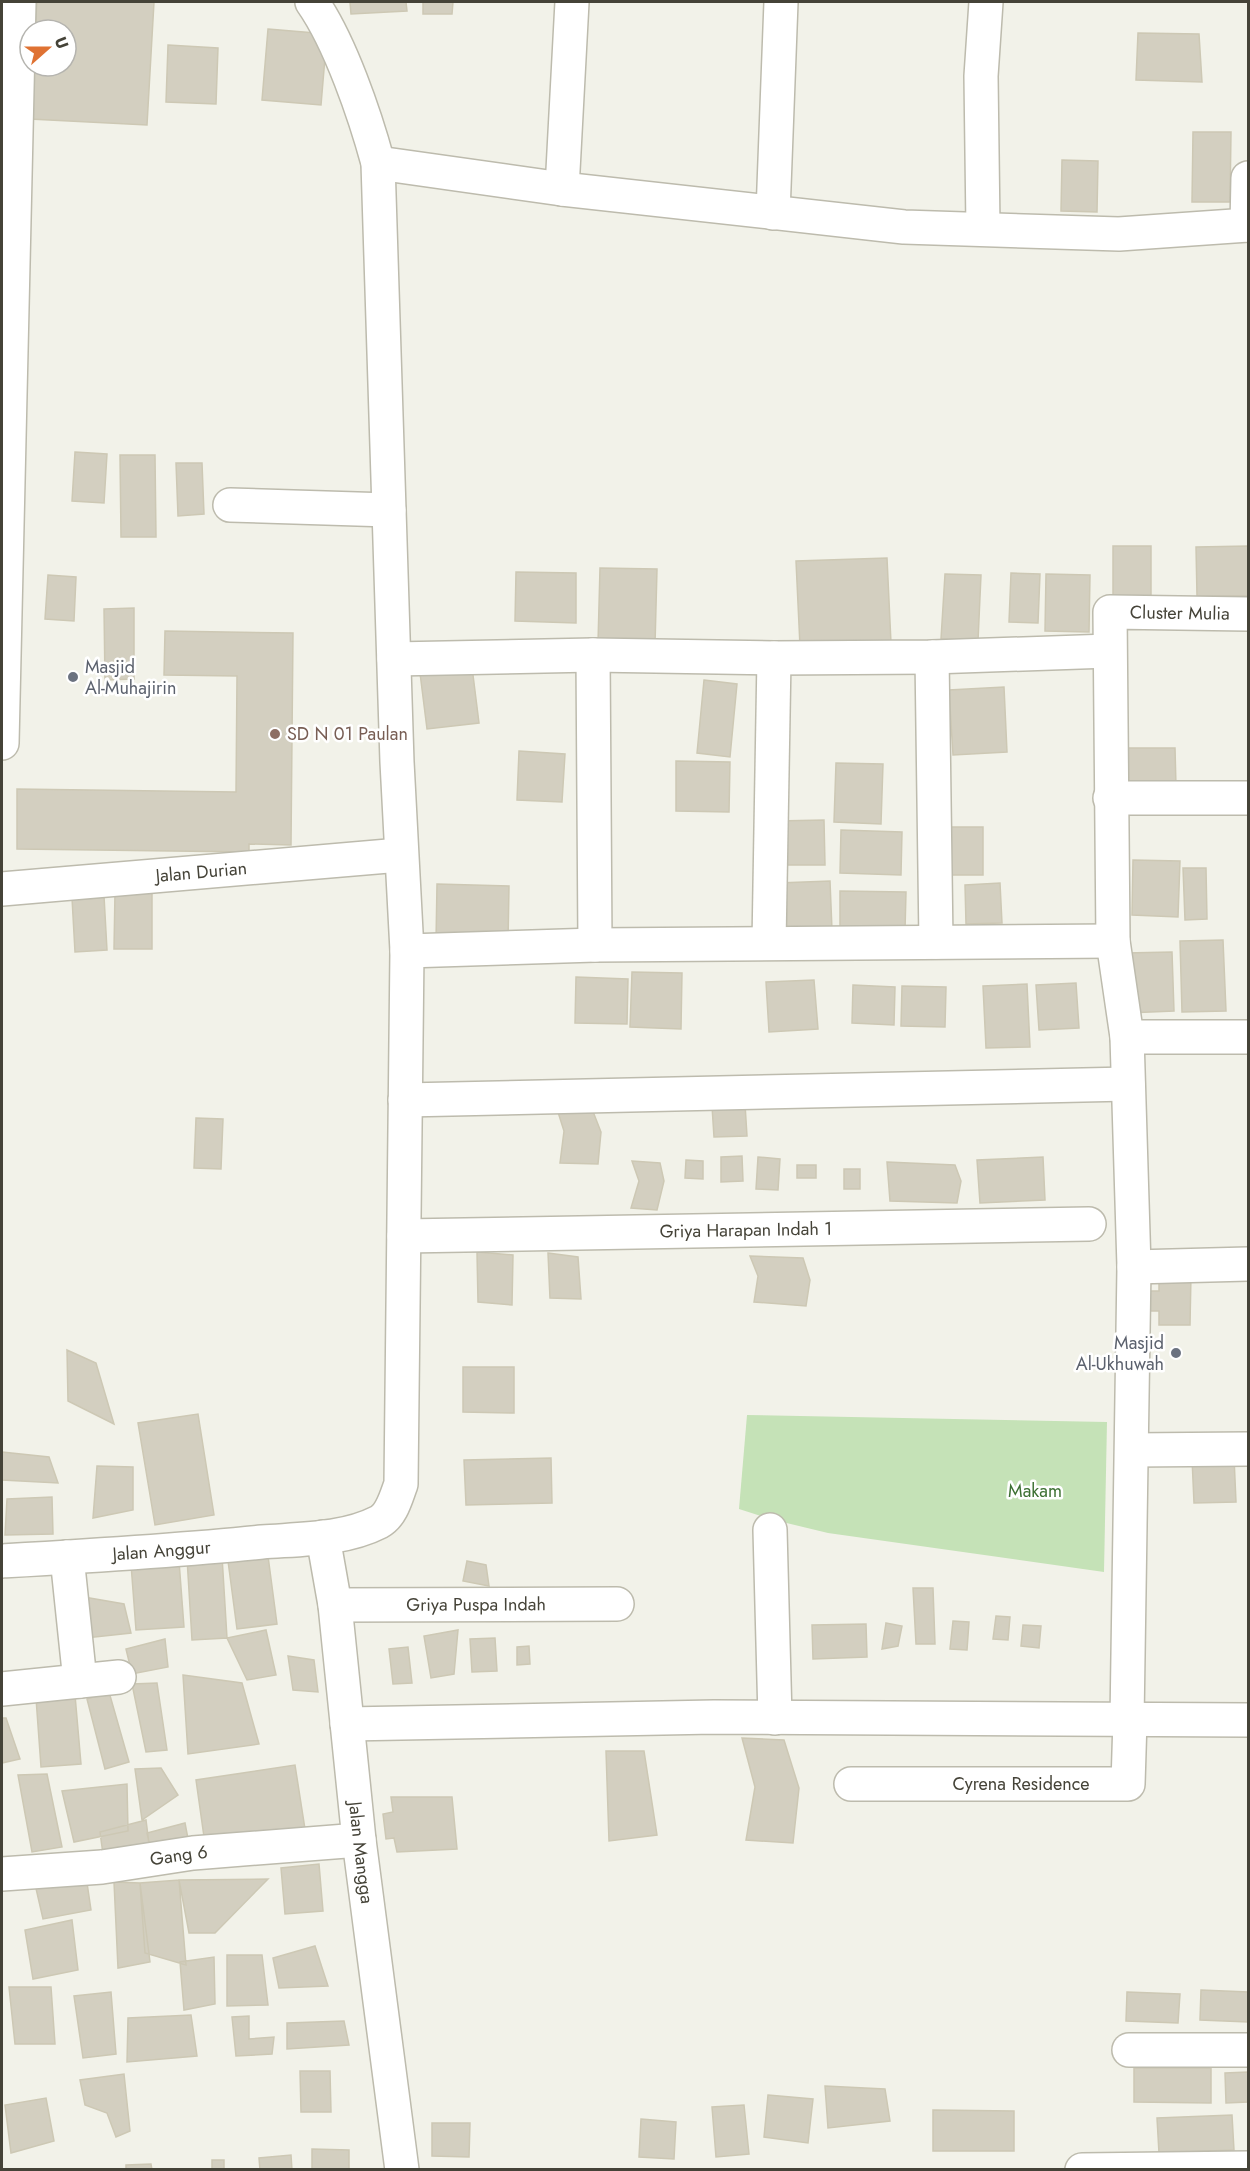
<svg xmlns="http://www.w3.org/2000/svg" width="1250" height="2171" viewBox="0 0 1250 2171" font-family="Jost,sans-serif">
<rect width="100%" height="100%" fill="#f2f2e9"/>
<path fill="#c5e2b7" d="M747 1415 1107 1422 1104 1572 828 1533 770 1519 739 1509Z"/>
<path fill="#d3cfc0" stroke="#cdc8b4" stroke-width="1.5" d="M37 2H154L147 125 30 119 33 66H66V30H35Z
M350 2H406L407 11 351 14Z
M423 2H453L452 14H423Z
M268 29 327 34 321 105 262 100Z
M1138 33 1199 34 1202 82 1136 80Z
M168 45 218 48 216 104 166 102Z
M1193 132H1231L1230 202H1192Z
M1062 160 1098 161 1097 212 1061 211Z
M75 452 107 454 104 503 72 501Z
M120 455H155L156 537H121Z
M176 463H202L204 514 178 516Z
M1113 546H1151V597H1113Z
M1248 546V596H1197L1196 547Z
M887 558 891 643 800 646 796 561Z
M600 568 657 569 655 645 598 643Z
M516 572 576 573V623L515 621Z
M1011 573 1040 574 1038 623 1009 622Z
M945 574 981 575 978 641 941 639Z
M1046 574 1090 575 1089 632 1045 631Z
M48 575 76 577 74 621 45 619Z
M134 608V679L105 680 104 609Z
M165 631 293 633 291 845 249 844V852L17 849V789L236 792 237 676 164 675Z
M472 667 479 723 427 729 420 673Z
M704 680 737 684 730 757 697 753Z
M1004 687 1007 752 953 755 949 690Z
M1121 748H1175L1176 786H1121Z
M519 751 565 754 562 802 517 800Z
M676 761 730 762 729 812 676 811Z
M836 763 883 764 881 824 834 822Z
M824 820 825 865H778L777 821Z
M939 827H983V875H939Z
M841 830 902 832 901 875 840 873Z
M1133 860 1180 861 1178 917 1132 915Z
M1183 868H1206L1207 919 1185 920Z
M830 881 832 930 780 931 778 883Z
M1000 883 1002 923 966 924 965 885Z
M437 884 509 886 508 942 436 941Z
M840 891 906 892 905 931 840 929Z
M115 892H152V949H114Z
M104 896 107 950 75 952 72 898Z
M1223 940 1226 1011 1182 1012 1180 941Z
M1172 952 1174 1011 1127 1013 1125 953Z
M632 972 682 973 681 1029 630 1027Z
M576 977 628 979 627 1024 575 1023Z
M814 980 818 1029 769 1032 766 982Z
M1076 983 1079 1028 1039 1030 1036 985Z
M1027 984 1030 1047 986 1048 983 986Z
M853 985 895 987 894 1025 852 1023Z
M902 986 946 987 945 1027 901 1026Z
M745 1104 747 1136 714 1137 712 1106Z
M557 1109H592L601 1132 598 1164 560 1163 564 1131Z
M196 1118 223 1119 221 1169 194 1168Z
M742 1156 743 1181 721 1182V1157Z
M758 1157 780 1159 778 1190 756 1189Z
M1043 1157 1045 1200 980 1203 977 1160Z
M686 1160 703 1161V1179L685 1178Z
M632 1161 660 1163 664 1181 657 1210 631 1208 639 1181Z
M887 1162 955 1165 961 1181 957 1203 890 1201Z
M797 1165H816V1178H797Z
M844 1169H860V1189H844Z
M477 1252 513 1255 512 1305 478 1302Z
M548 1253 578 1257 581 1299 550 1298Z
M750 1256 803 1258 810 1280 806 1306 754 1302 758 1276Z
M1159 1275H1191L1190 1325H1159V1311H1148V1291H1159Z
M67 1350 96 1363 114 1424 68 1401Z
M463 1367H514V1413L463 1412Z
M198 1414 214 1515 155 1525 138 1423Z
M2 1452 49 1457 58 1483 2 1480Z
M1234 1457 1236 1502 1194 1503 1192 1458Z
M551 1458 552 1503 466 1505 464 1460Z
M97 1466 133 1467V1510L93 1518Z
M52 1497 53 1534 5 1535 7 1499Z
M222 1556 227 1638 192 1640 187 1558Z
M268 1556 277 1624 237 1629 228 1561Z
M179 1561 184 1627 136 1630 131 1564Z
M467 1561 486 1565 489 1586 463 1581Z
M913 1588H933L935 1644H916Z
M84 1597 124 1604 131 1633 86 1638Z
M996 1616 1010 1617 1008 1640 993 1639Z
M953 1621 969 1622 967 1650 950 1649Z
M886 1623 902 1626 898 1646 882 1649Z
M866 1624 867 1657 813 1659 812 1625Z
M1023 1625 1041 1626 1039 1648 1021 1646Z
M266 1630 276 1675 247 1680 227 1638Z
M458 1630 454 1674 431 1678 424 1636Z
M495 1638 497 1671 472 1672 470 1639Z
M165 1639 168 1667 132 1674 126 1649Z
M529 1646 530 1664 517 1665V1647Z
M408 1647 412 1683 393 1684 389 1649Z
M288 1656 314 1660 318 1692 293 1690Z
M183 1675 242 1683 259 1744 188 1754Z
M157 1683 167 1750 146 1752 132 1684Z
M109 1692 129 1762 105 1769 87 1699Z
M75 1695 81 1764 41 1767 36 1698Z
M2 1718H6L20 1759 2 1763Z
M742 1738 784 1740 799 1788 793 1843 746 1840 755 1787Z
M606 1751H644L657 1835 609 1841Z
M295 1765 305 1829 205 1844 196 1780Z
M161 1768 178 1795 142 1820 135 1769Z
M47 1774 62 1847 32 1852 18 1775Z
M127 1784 128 1831 74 1842 62 1791Z
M391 1797H452L457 1849 397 1852 394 1838 386 1839 383 1814 393 1812Z
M146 1820 149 1844 103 1854 100 1832Z
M185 1823 189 1844 151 1851 147 1833Z
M319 1864 323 1911 285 1914 281 1868Z
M86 1876 91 1910 43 1919 35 1884Z
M268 1879 215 1933H189L179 1880Z
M179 1880 186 1965 145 1953 140 1883Z
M114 1882 140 1883 150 1962 118 1968Z
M72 1920 78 1970 33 1979 25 1930Z
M315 1946 328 1986 279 1988 273 1958Z
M227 1955H262L268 2005 227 2006Z
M214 1957 215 2004 184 2010 180 1962Z
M9 1987H51L55 2044H15Z
M1201 1990 1248 1992V2022L1200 2020Z
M111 1992 116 2054 83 2058 74 1996Z
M1127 1992 1180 1994 1178 2023 1126 2021Z
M191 2015 197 2056 127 2062 128 2018Z
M249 2016V2039L274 2037 272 2054 236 2056 232 2017Z
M344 2021 349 2045 287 2049V2023Z
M1134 2068H1211V2103L1134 2102Z
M300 2071H330L331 2112H301Z
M1248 2072V2102L1226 2103 1225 2073Z
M124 2074 130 2131 116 2137 107 2113 85 2105 80 2080Z
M825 2086 885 2089 890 2121 828 2128Z
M768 2095 813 2099 808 2143 764 2137Z
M46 2098 54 2141 11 2153 5 2105Z
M744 2105 749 2154 716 2157 712 2107Z
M933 2110 1014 2111V2151H933Z
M1232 2115 1234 2150 1159 2153 1157 2118Z
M641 2119 676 2122 674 2159 639 2157Z
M432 2123H470L469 2157 432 2156Z
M312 2149 349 2150V2170H312Z
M291 2155 292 2170H260L259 2158Z
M212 2160H224V2170H212Z
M151 2164 152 2170H126V2165Z"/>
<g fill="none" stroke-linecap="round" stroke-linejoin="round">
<g stroke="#bdbbad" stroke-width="36">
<g id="minor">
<path d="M378 163 562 189 904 227 1119 234 1248 225"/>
<path d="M562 189 572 2"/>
<path d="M773 213 781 2"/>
<path d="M1247 225 1248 178"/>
<path d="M983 228 981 76 986 2"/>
<path d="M230 505 389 510"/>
<path d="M593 655 595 945"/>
<path d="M932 657 936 942"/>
<path d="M394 659 593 655 774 658 932 657 1109 651"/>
<path d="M2 743 19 2"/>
<path d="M1110 798H1248"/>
<path id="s1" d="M2 889 400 855"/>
<path d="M769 943 774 658"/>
<path d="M407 951 595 945 1113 941"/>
<path d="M1127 1037H1248"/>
<path d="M405 1100 1128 1084"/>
<path id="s2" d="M404 1236 1089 1224"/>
<path d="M1134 1267 1248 1264"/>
<path d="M1132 1450 1248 1449"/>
<path d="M770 1530 775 1718"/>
<path id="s3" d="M323 1537 335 1605 359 1840 402 2170"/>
<path d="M67 1557 80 1681"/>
<path id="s4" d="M2 1561C88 1556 175 1551 262 1542 300 1539 344 1540 379 1522 392 1515 396 1497 401 1484L407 951 397 762 378 163C365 115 340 42 312 2"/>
<path id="s5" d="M335 1605 617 1604"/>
<path d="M2 1689 119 1677"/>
<path id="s6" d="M1127 1720 1134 1267 1127 1037 1113 941 1110 612 1248 614"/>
<path d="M347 1724 714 1717 1248 1720"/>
<path id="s7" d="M851 1784H1128L1130 1720"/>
<path id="s8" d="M2 1874 102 1867 193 1853 359 1840"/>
<path d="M1129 2050H1248"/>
<path d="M1082 2170 1248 2168"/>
</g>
</g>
<use href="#minor" stroke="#fff" stroke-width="33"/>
</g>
<g fill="#6b7280" stroke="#fff" stroke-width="2">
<circle cx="73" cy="677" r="6"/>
<circle cx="1176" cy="1353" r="6"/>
</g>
<circle fill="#8d6e63" stroke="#fff" stroke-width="2" cx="275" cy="734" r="6"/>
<g text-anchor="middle" stroke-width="5" stroke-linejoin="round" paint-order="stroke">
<g font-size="18" fill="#454338" stroke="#fff">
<text dy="6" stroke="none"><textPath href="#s6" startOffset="1179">Cluster Mulia</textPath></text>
<text dy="6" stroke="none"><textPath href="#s1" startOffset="200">Jalan Durian</textPath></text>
<text dy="6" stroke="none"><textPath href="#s2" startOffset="342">Griya Harapan Indah 1</textPath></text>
<text dy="6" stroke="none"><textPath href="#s4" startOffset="160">Jalan Anggur</textPath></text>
<text dy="6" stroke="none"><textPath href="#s5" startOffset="141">Griya Puspa Indah</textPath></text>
<text dy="6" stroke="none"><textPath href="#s7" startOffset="170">Cyrena Residence</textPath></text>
<text dy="6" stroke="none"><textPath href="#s3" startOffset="318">Jalan Mangga</textPath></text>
<text dy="6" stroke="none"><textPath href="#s8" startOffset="178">Gang 6</textPath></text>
</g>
<g font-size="18" fill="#5b616d" stroke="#fff" text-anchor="start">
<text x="85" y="673">Masjid<tspan x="85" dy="21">Al-Muhajirin</tspan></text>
<text x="1164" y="1349" text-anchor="end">Masjid<tspan x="1164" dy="21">Al-Ukhuwah</tspan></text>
</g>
<g font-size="18" fill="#785e54" stroke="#fff" text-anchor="start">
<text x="287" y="740">SD N 01 Paulan</text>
</g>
<g font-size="18" fill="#3d7033" stroke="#fff">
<text x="1035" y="1497">Makam</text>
</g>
</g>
<rect width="1250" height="2171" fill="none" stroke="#454338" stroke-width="6"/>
<g transform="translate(48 48) rotate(69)"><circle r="28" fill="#ffffff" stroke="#b5b4af" stroke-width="1.5"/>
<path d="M0-4.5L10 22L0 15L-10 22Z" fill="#df7233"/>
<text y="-9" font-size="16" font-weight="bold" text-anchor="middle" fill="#454338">U</text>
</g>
</svg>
